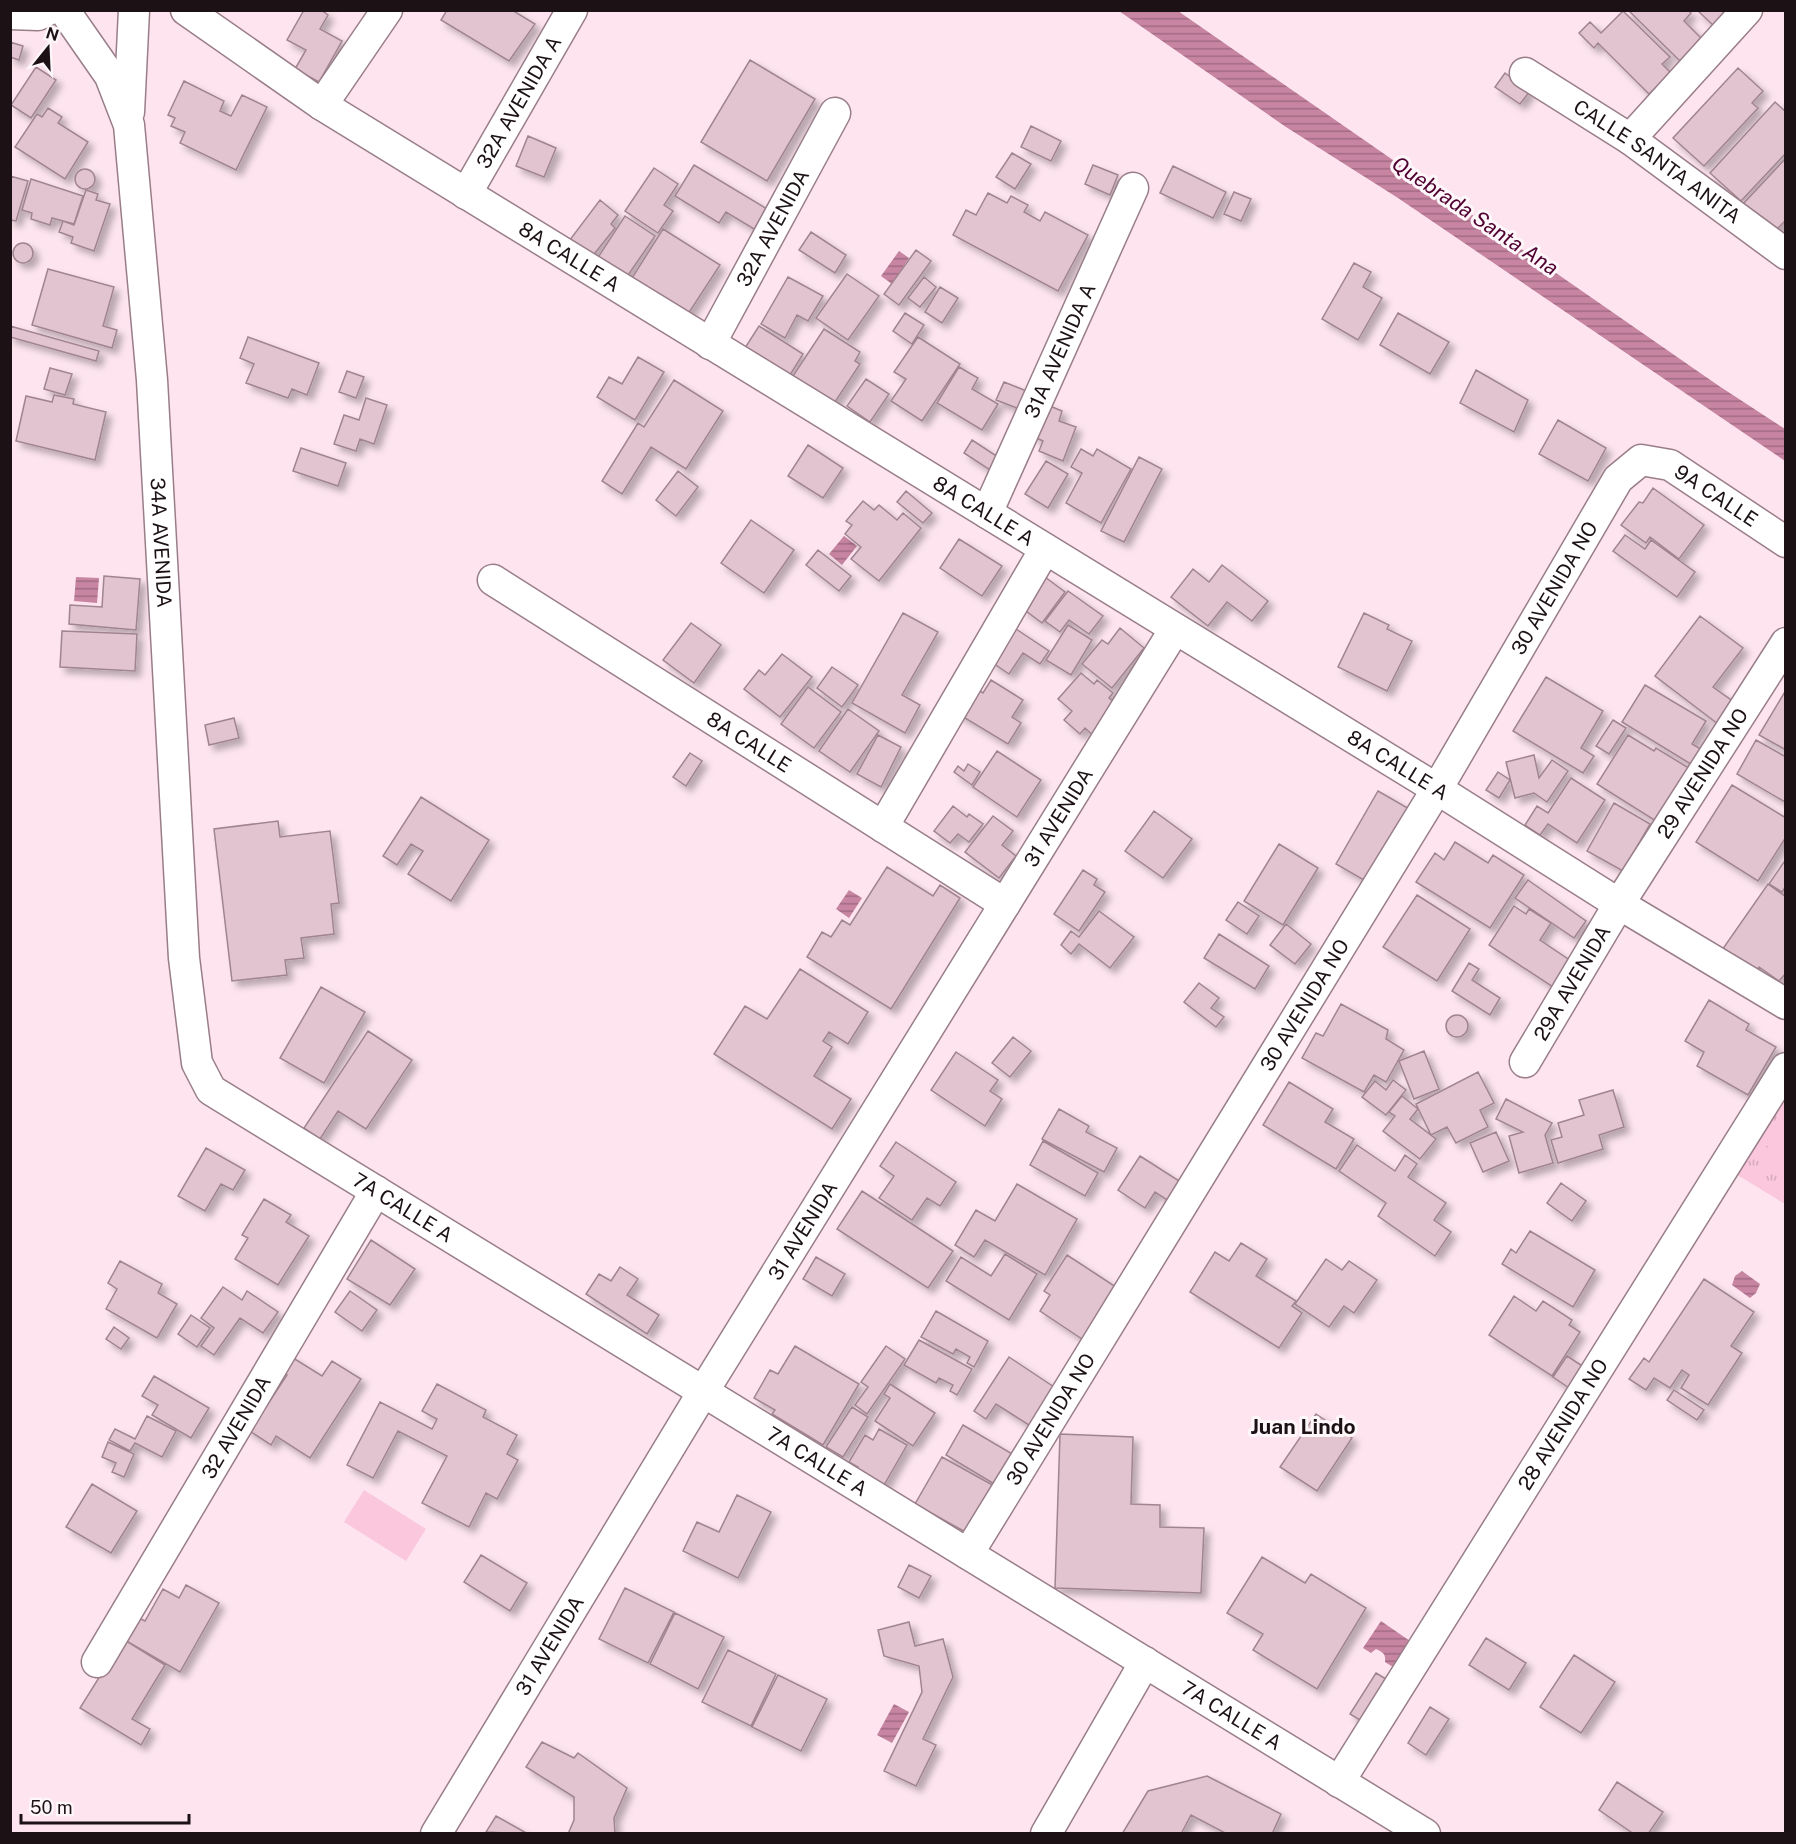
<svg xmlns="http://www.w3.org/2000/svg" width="1796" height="1844" viewBox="0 0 1796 1844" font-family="'Public Sans',sans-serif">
<defs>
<pattern id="grass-tufts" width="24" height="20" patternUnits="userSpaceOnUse" patternTransform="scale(1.5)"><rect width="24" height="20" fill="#fac7dc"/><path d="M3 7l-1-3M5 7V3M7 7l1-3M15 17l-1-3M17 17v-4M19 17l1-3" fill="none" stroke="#d6aabc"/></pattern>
<pattern id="water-rules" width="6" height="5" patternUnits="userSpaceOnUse" patternTransform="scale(1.5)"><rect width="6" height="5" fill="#c785a2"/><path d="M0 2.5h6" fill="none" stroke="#a16b83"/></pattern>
<filter id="shadow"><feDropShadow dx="5.5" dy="5.5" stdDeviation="3" flood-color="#0004"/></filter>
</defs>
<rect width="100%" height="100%" fill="#fde4ee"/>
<path fill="url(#grass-tufts)" d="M1785 1090V1204L1736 1174Z"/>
<path fill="#fac7dc" d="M1785 1117V1176L1760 1160Z
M364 1490 426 1529 406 1561 344 1522Z"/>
<path fill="url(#water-rules)" d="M1119 11H1178L1719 386 1785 429V461L1398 198 1286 127Z
M899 251 909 258 892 284 881 276Z
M844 536 857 546 842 565 829 554Z
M76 577 99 578 97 603 74 601Z
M849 890 862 898 849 918 836 909Z
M1742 1271 1760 1284 1756 1293 1750 1298 1732 1285 1735 1276Z
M1381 1621 1410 1641 1393 1667 1385 1662C1386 1654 1383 1652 1376 1649L1371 1653 1363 1648Z
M894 1704 909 1712 892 1743 877 1735Z"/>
<path fill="#e2c4d0" stroke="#a08590" stroke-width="1.5" filter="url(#shadow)" d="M304 10H321L328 15 320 29 342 41 319 82 295 69 306 50 287 40Z
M447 10H512L535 24 509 61 441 20Z
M1628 10H1688L1691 13 1684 21 1701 38 1680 61Z
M1697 10H1733L1716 28Z
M1623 11 1670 57 1662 64 1671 73 1649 94 1598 43 1594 48 1579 33 1590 22 1601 33Z
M10 42 23 46 19 60 10 57Z
M750 60 815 99 767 181 701 142Z
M36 67 56 80 31 118 11 105Z
M1738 68 1763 91 1752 103 1758 108 1704 166 1673 138Z
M1505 73 1530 91 1520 104 1495 87Z
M184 81 224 101 220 111 231 116 242 95 267 107 236 170 180 143 185 132 171 126 175 118 168 115Z
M1775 102 1786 112V153L1741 201 1710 173Z
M48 108 62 117 58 123 88 142 65 179 15 147 37 114 42 117Z
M1031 126 1061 141 1051 161 1021 147Z
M528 136 556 148 544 177 516 166Z
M1012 153 1031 164 1015 189 996 177Z
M1786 158V220L1774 232 1743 204Z
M694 165 772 212 759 232 726 212 719 223 675 196Z
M1093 165 1118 175 1110 195 1085 184Z
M1173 166 1226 192 1213 218 1160 193Z
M654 168 678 184 664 205 673 211 658 233 625 211Z
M75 179a10 10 0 1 1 20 0a10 10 0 1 1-20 0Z
M10 176 28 181 16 221 10 220Z
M31 179 83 196 74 224 52 218 50 225 31 219 32 213 22 210Z
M86 190 98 194 96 200 110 204 94 251 71 243 73 237 59 232 63 221 74 225Z
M1234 192 1251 199 1241 221 1224 214Z
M988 193 1007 203 1011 196 1028 205 1024 212 1040 221 1045 212 1088 235 1058 291 953 235 966 210 976 215Z
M600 200 618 215 611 224 615 228 591 258 569 241Z
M625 216 655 236 624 281 595 262Z
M663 229 720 265 688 314 632 278Z
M811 232 846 255 835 273 799 250Z
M13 253a10 10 0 1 1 20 0a10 10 0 1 1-20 0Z
M916 250 931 261 899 305 884 294Z
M1354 263 1371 272 1363 287 1382 298 1358 340 1322 319Z
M48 269 114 287 103 326 117 330 112 348 32 325Z
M847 274 879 296 848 340 816 318Z
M788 277 823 296 808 321 797 315 785 338 761 324Z
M924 277 936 287 920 307 908 298Z
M940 287 958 298 942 323 925 312Z
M905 313 924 325 912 344 893 331Z
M1398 313 1449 342 1430 374 1380 345Z
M10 326 99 351 96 361 10 337Z
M759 326 803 354 790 375 745 348Z
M824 329 860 352 855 361 860 364 833 405 791 379Z
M248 337 319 363 307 395 292 389 288 398 246 383 254 364 240 358Z
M918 337 960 364 922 421 891 401 906 379 894 372Z
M638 357 664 372 635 420 597 397 609 377 622 384Z
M959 367 978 378 972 389 998 404 982 430 937 403Z
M50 368 72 374 65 395 44 389Z
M1476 370 1528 400 1514 432 1460 403Z
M347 371 364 377 356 398 339 392Z
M866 379 889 394 870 422 847 406Z
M674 380 723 411 686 469 651 447 622 494 602 481 638 423 644 427Z
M1004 382 1029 392 1022 410 996 400Z
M54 395 74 399 73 404 106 412 95 460 16 441 26 396 52 402Z
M366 398 387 405 374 444 360 439 356 451 334 444 344 415 359 420Z
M1045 404 1062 411 1059 421 1076 427 1063 461 1039 451 1043 441 1032 436Z
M1558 420 1606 448 1588 481 1539 454Z
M972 440 998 457 990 470 964 453Z
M808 445 843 468 823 498 788 476Z
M301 448 346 463 338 486 293 471Z
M1081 449 1093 456 1097 449 1131 469 1101 523 1066 503 1082 473 1071 467Z
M1139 457 1162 469 1124 542 1101 531Z
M1046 461 1068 474 1048 508 1025 494Z
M678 471 698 487 676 516 656 500Z
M1653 488 1704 525 1679 559 1650 537 1646 543 1621 525 1639 502 1643 503Z
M906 491 932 513 923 523 897 502Z
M863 501 874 510 879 505 897 520 903 513 921 528 879 581 851 559 861 547 845 534 852 525 846 521Z
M751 520 794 550 764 593 721 563Z
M1625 535 1645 549 1651 540 1695 572 1677 597 1613 551Z
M959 539 1002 566 982 596 940 568Z
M818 550 851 576 839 591 806 565Z
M1222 565 1268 601 1252 621 1227 602 1208 626 1171 597 1193 569 1209 582Z
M104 576 140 579 136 630 69 624 70 605 102 607Z
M1045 577 1065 592 1042 623 1022 608Z
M1068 591 1103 616 1089 634 1069 620 1060 632 1045 621Z
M903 613 938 632 902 695 920 705 905 733 852 703Z
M1364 613 1389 625 1387 629 1412 641 1387 691 1338 667Z
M1700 616 1743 648 1713 687 1734 702 1718 724 1655 676Z
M691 623 721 645 694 683 663 660Z
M1068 625 1092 640 1071 675 1046 660Z
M1013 627 1049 651 1040 664 1023 653 1009 674 990 661Z
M1120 628 1144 648 1112 688 1082 664 1102 640 1108 644Z
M62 631 137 634 135 671 60 667Z
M782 654 812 677 780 717 744 689 759 670 765 675Z
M832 667 858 685 842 707 817 688Z
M1081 673 1094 684 1097 680 1113 693 1109 698 1123 710 1098 740 1085 728 1080 734 1064 720 1072 711 1058 699Z
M1546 677 1603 711 1581 748 1594 756 1583 773 1513 731Z
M991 680 1023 700 1012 717 1021 723 1008 744 955 712 971 686 983 693Z
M1645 685 1706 721 1692 744 1704 751 1694 766 1622 722Z
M808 687 841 712 814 748 781 724Z
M1786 690V750L1759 735Z
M848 709 879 731 850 772 819 751Z
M234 718 239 738 209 745 205 725Z
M1613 720 1626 728 1609 754 1596 746Z
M878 735 901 747 881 787 857 774Z
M1628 735 1654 751 1656 748 1692 770 1659 823 1597 784Z
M1756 740 1786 757 1785 802 1737 774Z
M997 751 1041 780 1017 817 973 787Z
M690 753 702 761 686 786 673 777Z
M1534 755 1539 778 1552 760 1568 771 1547 802 1534 793 1515 798 1506 762Z
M968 764 980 772 972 785 954 772 958 766 964 771Z
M1498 772 1510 780 1499 798 1486 790Z
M1571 778 1605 800 1577 843 1548 824 1540 835 1525 825 1537 806 1548 813Z
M1732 785 1786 818V837L1758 881 1696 842Z
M1378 791 1418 814 1376 887 1336 864Z
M421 797 489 840 451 901 408 874 423 851 411 844 397 865 383 856Z
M1614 803 1650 824 1623 871 1587 851Z
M953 806 967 817 969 814 983 824 969 842 958 834 950 843 934 831Z
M1154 811 1192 839 1163 878 1125 851Z
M993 816 1013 831 1002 845 1016 856 999 878 965 852Z
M278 821 280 837 330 831 339 903 331 904 334 934 301 938 304 958 285 960 287 975 232 981 214 829Z
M1455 842 1488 863 1493 855 1524 875 1490 928 1416 882 1435 853 1444 860Z
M1279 844 1318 868 1283 925 1244 901Z
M1786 859V886L1782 892 1769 884Z
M887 867 933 896 940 885 960 898 891 1009 807 957 822 932 831 937 842 920 850 925Z
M1083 870 1097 879 1094 885 1105 892 1079 931 1054 914Z
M1528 880 1586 921 1574 938 1515 898Z
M1768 884 1786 897V973L1779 981 1759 967 1755 973 1722 950Z
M1417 895 1470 929 1437 981 1383 947Z
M1238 902 1259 916 1247 934 1226 920Z
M1514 906 1526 914 1529 909 1551 923 1540 940 1574 963 1556 989 1489 945Z
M1099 911 1134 937 1110 968 1079 944 1071 954 1061 945 1071 931 1079 937Z
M1286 924 1311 944 1295 964 1270 945Z
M1219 934 1269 966 1255 989 1204 958Z
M1469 963 1479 969 1472 980 1500 998 1490 1015 1452 991Z
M800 969 868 1012 848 1044 829 1032 823 1041 832 1047 814 1076 851 1099 832 1129 714 1054 745 1006 767 1019Z
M1199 983 1219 998 1211 1008 1224 1017 1216 1027 1184 1002Z
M321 987 365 1012 324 1083 280 1058Z
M1709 1000 1749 1024 1746 1030 1776 1047 1748 1095 1697 1066 1704 1052 1685 1041Z
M1341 1004 1388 1030 1386 1039 1404 1050 1386 1082 1374 1075 1364 1092 1302 1058 1316 1033 1323 1036Z
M1446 1026a11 11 0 1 1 22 0a11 11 0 1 1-22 0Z
M368 1031 412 1060 366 1129 338 1111 320 1139 304 1128Z
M1013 1037 1031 1051 1010 1077 992 1063Z
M1424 1051 1439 1089 1414 1099 1399 1061Z
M956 1052 998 1080 990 1091 1002 1099 985 1126 931 1090Z
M1478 1072 1494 1103 1480 1110 1488 1127 1456 1143 1447 1127 1431 1135 1416 1104Z
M1393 1080 1406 1090 1386 1115 1362 1097 1375 1081 1386 1090Z
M1289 1082 1333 1109 1325 1122 1354 1139 1336 1169 1263 1125Z
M1613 1090 1624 1127 1599 1135 1603 1149 1558 1163 1551 1140 1562 1137 1558 1123 1584 1115 1579 1100Z
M1402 1096 1418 1109 1410 1119 1436 1139 1420 1159 1383 1131 1395 1116 1389 1112Z
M1506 1099 1552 1123 1545 1135 1553 1163 1519 1173 1509 1136 1523 1132 1496 1119Z
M1059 1109 1089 1126 1086 1132 1117 1148 1104 1172 1042 1139Z
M1496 1132 1509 1161 1483 1172 1470 1143Z
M1043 1141 1098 1173 1085 1196 1030 1165Z
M896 1142 956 1182 940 1206 927 1198 912 1220 879 1198 894 1176 880 1166Z
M1357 1145 1395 1171 1405 1155 1417 1164 1408 1177 1446 1203 1434 1220 1451 1232 1435 1256 1378 1216 1386 1203 1339 1171Z
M206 1148 245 1170 233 1190 221 1184 205 1211 178 1196Z
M1140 1156 1187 1186 1175 1205 1155 1192 1145 1208 1118 1190Z
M1561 1183 1586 1201 1572 1221 1547 1203Z
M1017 1184 1077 1219 1045 1275 985 1240 974 1257 955 1245 976 1210 995 1221Z
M862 1191 953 1251 928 1288 837 1229Z
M264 1199 291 1215 286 1222 309 1236 278 1285 235 1259 248 1238 242 1235Z
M1530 1231 1595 1270 1573 1307 1502 1264 1511 1249 1516 1253Z
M371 1240 415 1269 390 1305 347 1279Z
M1241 1243 1267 1259 1256 1276 1296 1301 1292 1306 1302 1313 1279 1348 1190 1292 1215 1252 1229 1261Z
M1005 1254 1037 1274 1009 1320 946 1281 961 1257 991 1276Z
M1067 1255 1119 1289 1085 1341 1040 1311 1050 1295 1044 1291Z
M816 1257 845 1274 832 1296 803 1279Z
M1326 1259 1342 1270 1349 1261 1377 1280 1354 1313 1344 1306 1329 1327 1295 1304Z
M120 1261 162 1284 158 1293 177 1304 157 1338 106 1309 117 1289 108 1283Z
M620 1267 638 1279 627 1295 659 1315 647 1334 586 1294 599 1274 611 1281Z
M1704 1279 1754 1312 1731 1346 1742 1353 1708 1405 1681 1388 1689 1375 1682 1370 1670 1388 1654 1378 1646 1390 1629 1379 1644 1358 1649 1362Z
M223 1287 242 1300 247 1291 278 1312 263 1333 240 1318 214 1355 201 1346 214 1328 201 1318Z
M350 1291 377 1310 362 1331 335 1312Z
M1514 1296 1536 1311 1543 1301 1572 1320 1569 1325 1580 1332 1552 1376 1489 1335Z
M936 1311 988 1341 974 1367 967 1363 970 1357 956 1349 953 1354 921 1337Z
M191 1315 210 1328 197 1347 178 1334Z
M114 1327 129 1338 121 1349 106 1339Z
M919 1340 972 1369 957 1395 950 1391 953 1385 939 1378 936 1383 904 1365Z
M795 1346 859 1384 823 1445 772 1414 775 1410 754 1398 770 1370 778 1374Z
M886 1346 905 1359 867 1414 855 1405 868 1387 861 1382Z
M290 1356 322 1376 332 1361 361 1379 310 1458 276 1436 271 1445 245 1428 257 1409 262 1413 287 1375 280 1371Z
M1567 1356 1590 1371 1575 1392 1553 1377Z
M1009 1357 1057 1389 1032 1427 996 1404 986 1419 974 1411Z
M154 1376 209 1408 191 1438 152 1415 158 1405 142 1396Z
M437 1384 486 1410 483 1417 517 1435 507 1454 518 1460 497 1499 486 1493 469 1527 422 1503 447 1456 398 1431 373 1478 347 1465 380 1402 432 1429 437 1419 422 1411Z
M890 1384 935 1413 913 1446 875 1421 890 1398 884 1394Z
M1674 1390 1704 1410 1697 1420 1667 1400Z
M852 1407 868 1417 843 1457 826 1447Z
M1316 1414 1352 1438 1317 1491 1280 1467Z
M147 1416 176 1431 162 1457 135 1443 130 1451 109 1440 115 1429 135 1439Z
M963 1425 1014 1455 996 1485 946 1455Z
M879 1429 907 1445 884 1485 857 1470 858 1467 849 1462 865 1435 873 1440Z
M1060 1434 1133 1437 1131 1504 1160 1505V1527L1204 1528 1201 1593 1055 1588Z
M108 1442 134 1454 124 1477 112 1472 116 1463 102 1457Z
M942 1457 996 1487 969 1534 915 1504Z
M92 1484 137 1511 111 1553 66 1527Z
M737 1495 771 1512 738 1578 683 1551 697 1522 719 1532Z
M481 1555 527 1583 510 1611 464 1582Z
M1262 1557 1305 1583 1311 1574 1366 1608 1317 1689 1253 1650 1263 1634 1227 1613Z
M909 1565 931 1576 919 1598 898 1587Z
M186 1585 219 1603 180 1672 123 1639 135 1616 145 1621 163 1589 179 1598Z
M625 1588 674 1612 648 1663 599 1639Z
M675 1613 724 1637 698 1689 650 1664Z
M909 1622 915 1646 943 1639 953 1677 923 1739 936 1745 916 1786 884 1771 922 1692 919 1666 884 1656 878 1630Z
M1486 1638 1526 1663 1509 1690 1469 1665Z
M123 1639 165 1665 132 1719 150 1729 141 1745 80 1708Z
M728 1650 776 1674 751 1726 702 1702Z
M1574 1655 1615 1682 1581 1733 1540 1707Z
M1376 1673 1394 1684 1368 1725 1350 1714Z
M778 1675 827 1699 801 1751 752 1727Z
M1430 1707 1449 1719 1426 1755 1408 1743Z
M542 1742 574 1758 578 1753 627 1788 614 1818 615 1834H568L574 1820V1797L526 1767Z
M1207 1776 1281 1814 1272 1834H1227L1191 1815 1181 1834H1122L1148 1791Z
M1617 1782 1663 1812 1648 1834H1634L1599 1810Z
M496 1816 528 1834 486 1832Z"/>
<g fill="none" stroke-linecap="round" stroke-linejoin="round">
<g stroke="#997e89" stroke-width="33">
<g id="minor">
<path id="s1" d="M64 10 110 76 129 125 152 380 184 958 197 1063 211 1090 1425 1834"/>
<path id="s2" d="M186 10 322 105 1437 789 1619 904 1786 1004"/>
<path d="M10 14 38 15 48 10"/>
<path id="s3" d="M1525 73 1630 139 1786 254"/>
<path d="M322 105 387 10"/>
<path d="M129 112 134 10"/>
<path d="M1630 139 1747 10"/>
<path id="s4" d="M466 194 572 10"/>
<path id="s5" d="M710 344 835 113"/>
<path id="s6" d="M987 513 1133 188"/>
<path id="s7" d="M493 580 1005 904"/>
<path d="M883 827 1045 549"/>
<path id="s8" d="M1525 1062 1619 904 1786 643"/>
<path id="s9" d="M968 1554 1437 789 1618 479 1641 460 1670 465 1786 542"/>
<path id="s10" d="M97 1662 376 1191"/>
<path id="s11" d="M1339 1782 1786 1068"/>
<path id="s12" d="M436 1834 703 1392 1175 629"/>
<path d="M1046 1834 1145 1662"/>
</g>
</g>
<use href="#minor" stroke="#fff" stroke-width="30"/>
</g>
<g text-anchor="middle" stroke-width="6" stroke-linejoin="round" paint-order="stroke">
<g font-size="20" fill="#1c1216" stroke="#fef7fa">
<text dy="7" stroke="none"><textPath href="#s4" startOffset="106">32A AVENIDA A</textPath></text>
<text dy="7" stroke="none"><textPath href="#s3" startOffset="159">CALLE SANTA ANITA</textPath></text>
<text dy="7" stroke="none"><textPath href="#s5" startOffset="132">32A AVENIDA</textPath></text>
<text dy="7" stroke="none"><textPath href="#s2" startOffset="456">8A CALLE A</textPath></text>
<text dy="7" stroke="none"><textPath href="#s6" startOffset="178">31A AVENIDA A</textPath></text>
<text dy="7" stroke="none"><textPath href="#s9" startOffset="1371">9A CALLE</textPath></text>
<text dy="7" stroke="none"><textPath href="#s2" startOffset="942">8A CALLE A</textPath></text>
<text dy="7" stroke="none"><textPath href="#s1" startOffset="552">34A AVENIDA</textPath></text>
<text dy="7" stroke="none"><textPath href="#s9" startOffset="1130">30 AVENIDA NO</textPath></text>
<text dy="7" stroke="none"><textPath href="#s7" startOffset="303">8A CALLE</textPath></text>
<text dy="7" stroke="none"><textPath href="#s2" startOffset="1428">8A CALLE A</textPath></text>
<text dy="7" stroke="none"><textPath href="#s8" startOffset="339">29 AVENIDA NO</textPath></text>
<text dy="7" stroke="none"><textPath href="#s12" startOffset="1192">31 AVENIDA</textPath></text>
<text dy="7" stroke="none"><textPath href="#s8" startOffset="92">29A AVENIDA</textPath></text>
<text dy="7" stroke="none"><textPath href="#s9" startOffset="644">30 AVENIDA NO</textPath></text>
<text dy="7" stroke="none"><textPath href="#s1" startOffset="1329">7A CALLE A</textPath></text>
<text dy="7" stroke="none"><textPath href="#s12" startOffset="706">31 AVENIDA</textPath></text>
<text dy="7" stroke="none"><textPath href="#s9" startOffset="158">30 AVENIDA NO</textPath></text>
<text dy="7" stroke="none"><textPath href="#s11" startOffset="422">28 AVENIDA NO</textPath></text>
<text dy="7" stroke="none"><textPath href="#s10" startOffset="273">32 AVENIDA</textPath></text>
<text dy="7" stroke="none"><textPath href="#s1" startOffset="1815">7A CALLE A</textPath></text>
<text dy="7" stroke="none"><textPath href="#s12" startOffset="220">31 AVENIDA</textPath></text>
<text dy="7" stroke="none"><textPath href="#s1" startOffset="2301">7A CALLE A</textPath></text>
</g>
<g font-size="21" font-style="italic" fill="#500030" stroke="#fef7fa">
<text transform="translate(1475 216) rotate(34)" y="7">Quebrada Santa Ana</text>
</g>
<g font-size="21" font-weight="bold" fill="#1c1216" stroke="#fef7fa">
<text x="1303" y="1434">Juan Lindo</text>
</g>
</g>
<rect width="1796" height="1844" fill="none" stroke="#1c1216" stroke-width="24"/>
<g transform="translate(48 48) rotate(18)" stroke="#fef7fa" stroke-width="4.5" paint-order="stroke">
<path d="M0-4.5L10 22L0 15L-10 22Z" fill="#1c1216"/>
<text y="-9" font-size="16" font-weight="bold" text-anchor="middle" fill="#1c1216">N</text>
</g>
<path d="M21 1814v9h168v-9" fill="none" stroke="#1c1216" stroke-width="3"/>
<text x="30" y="1814" font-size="18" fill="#1c1216" stroke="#fef7fa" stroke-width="4.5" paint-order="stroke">50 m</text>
</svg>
